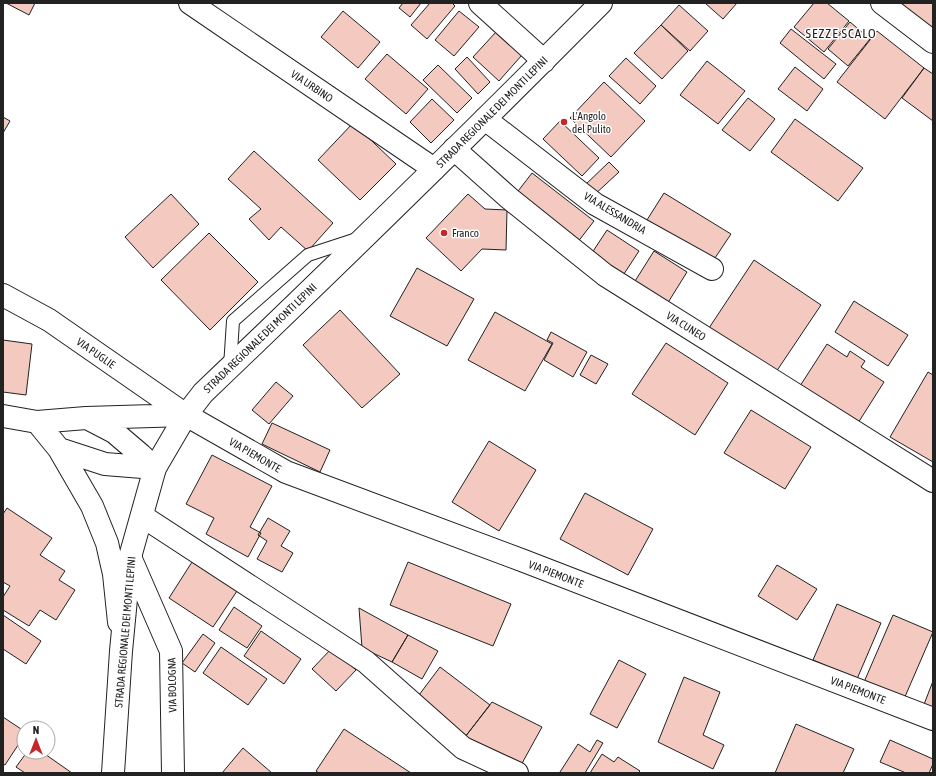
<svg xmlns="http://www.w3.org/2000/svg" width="936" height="776" viewBox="0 0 936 776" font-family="'Asap Condensed',sans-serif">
<rect width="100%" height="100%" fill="#fff"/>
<path fill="#f3c9c0" stroke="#222" d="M6 3H35L29 15Z
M403 3H421L410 17 399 8Z
M430 3H452L455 6 427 39 411 25Z
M705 3H737L723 19Z
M814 3H827L849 21 824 52 794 27Z
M891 3H933V34Z
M679 5 708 31 690 51 661 25Z
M343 11 380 42 358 68 321 37Z
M459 11 479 27 454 56 435 40Z
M850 22 870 39 848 66 828 49Z
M661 25 688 51 662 79 634 53Z
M791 29 836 64 824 79 780 43Z
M877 31 924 68 885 119 837 82Z
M496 32 522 55 499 81 473 57Z
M387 54 428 89 406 114 365 79Z
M467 57 490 82 478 94 455 69Z
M626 58 656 86 640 104 609 76Z
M707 61 745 91 718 124 680 95Z
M438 65 472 98 457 113 423 80Z
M795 67 823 89 807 111 778 89Z
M924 68 933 74V121L902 98Z
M604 82 645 121 611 157 570 118Z
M748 98 775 119 750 151 722 130Z
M432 99 454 120 431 143 410 122Z
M3 117 10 121 3 133Z
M795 119 863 168 838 201 771 152Z
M560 121 599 158 582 176 543 139Z
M353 123 396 164 360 200 318 160Z
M254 151 333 223 308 251 281 227 269 240 249 219 261 209 228 179Z
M609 162 619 172 593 196 584 186Z
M532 173 594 221 577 243 515 195Z
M664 193 731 234 713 261 647 220Z
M171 194 199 224 153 268 125 237Z
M468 194 485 209 507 210 506 250 482 249 461 271 426 238Z
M607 230 639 251 620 280 588 259Z
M209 233 258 282 210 330 161 280Z
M654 251 687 272 664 309 630 289Z
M754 260 821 305 774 375 707 331Z
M417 268 474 299 447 346 390 316Z
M854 301 908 335 888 366 835 332Z
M340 310 400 374 362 408 303 345Z
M495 312 552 344 525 391 468 360Z
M551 332 587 352 573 377 544 360 553 343 547 340Z
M3 340 32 344 26 395 3 392Z
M666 343 728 383 695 435 632 394Z
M827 344 847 357 850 351 865 361 861 367 884 382 858 423 800 386Z
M591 355 608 364 596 384 580 375Z
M928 372 933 375V462L890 437Z
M276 382 293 396 269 424 252 410Z
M751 410 811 447 785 489 724 453Z
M272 423 330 450 320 472 262 444Z
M489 441 536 470 499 531 452 502Z
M212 455 272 486 250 527 261 533 248 557 206 534 214 518 186 504Z
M585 493 653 529 628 575 560 539Z
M7 508 52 538 40 555 65 571 59 580 75 590 56 620 40 610 29 626 3 610V597L10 586 3 582V514Z
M268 518 290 531 281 546 293 553 282 572 257 559 267 541 258 535Z
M192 562 237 591 213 627 169 598Z
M408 562 511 604 493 646 390 605Z
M777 565 817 589 797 620 758 596Z
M837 604 881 623 857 679 813 660Z
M234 607 262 626 247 648 219 630Z
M359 608 408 635 392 662 362 648Z
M3 615 41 641 26 664 3 649Z
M893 615 933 632 904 699 864 682Z
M261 631 301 659 284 684 244 656Z
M203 634 215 643 195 672 182 663Z
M408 635 438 651 422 679 392 662Z
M221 647 267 679 248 705 203 673Z
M332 648 356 670 336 691 312 669Z
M619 660 646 674 617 728 590 714Z
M440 667 490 705 465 737 416 699Z
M684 677 720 692 703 735 724 745 713 769 658 742Z
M933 681V710L923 707Z
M492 702 542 727 520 767 465 737Z
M3 717 24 731V736L5 765 3 764Z
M796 724 854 749 843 773H775Z
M344 729 411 773H319L316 771Z
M597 740 603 743 585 773H562L560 772 578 744 590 752Z
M890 740 933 759V764L929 773H906L880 762Z
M243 748 272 773H222Z
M27 752H42L72 773H25L16 767Z
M602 754 614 762 618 757 640 771 638 773H590Z"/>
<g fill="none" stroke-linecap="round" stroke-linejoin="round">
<g stroke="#222" stroke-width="14">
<path id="lane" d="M230 367 233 321 308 255 357 239"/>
</g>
<g stroke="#222" stroke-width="24">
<path id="street" d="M190 3 434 169
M480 3 544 61
M882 3 933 42
M485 119 595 204 712 269
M454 149 509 198 605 275 933 481
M3 295 49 320 186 415 286 472 524 561 933 719
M3 416 37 422 86 418 186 415
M89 419 114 432 141 455 155 468
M37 422 59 449 92 506 107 543 114 574 119 622
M59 449 105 464 155 468
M142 516 366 662 463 748 517 773
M130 557 171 651 173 773"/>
</g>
<g stroke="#222" stroke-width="24">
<path id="secondary" d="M113 773 121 651 130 557 155 468 186 415 203 393C337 265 470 135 601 3"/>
</g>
<use href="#lane" stroke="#fff" stroke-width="12"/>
<use href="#street" stroke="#fff" stroke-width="22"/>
<use href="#secondary" stroke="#fff" stroke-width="22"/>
</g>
<g fill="#c62828" stroke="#fff" stroke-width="1.5">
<circle cx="564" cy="122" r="4"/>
<circle cx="444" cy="233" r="4"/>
</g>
<g text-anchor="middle" stroke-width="3" stroke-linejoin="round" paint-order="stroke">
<g font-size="11" fill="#222" stroke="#fff">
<text transform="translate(312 86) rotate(34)" y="4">VIA URBINO</text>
<text transform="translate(492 112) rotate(-45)" y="4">STRADA REGIONALE DEI MONTI LEPINI</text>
<text transform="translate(615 213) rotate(31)" y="4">VIA ALESSANDRIA</text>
<text transform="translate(686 326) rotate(32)" y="4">VIA CUNEO</text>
<text transform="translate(260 338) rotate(-44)" y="4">STRADA REGIONALE DEI MONTI LEPINI</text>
<text transform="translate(96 353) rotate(35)" y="4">VIA PUGLIE</text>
<text transform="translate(255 455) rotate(30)" y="4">VIA PIEMONTE</text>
<text transform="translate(556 574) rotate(21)" y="4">VIA PIEMONTE</text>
<text transform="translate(125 632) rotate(-85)" y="4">STRADA REGIONALE DEI MONTI LEPINI</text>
<text transform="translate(172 685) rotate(-91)" y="4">VIA BOLOGNA</text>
<text transform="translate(858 690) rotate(21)" y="4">VIA PIEMONTE</text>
</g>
<g font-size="11" fill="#222" stroke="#fff" text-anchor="start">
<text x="572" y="120">L'Angolo<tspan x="572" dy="13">del Pulito</tspan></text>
<text x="452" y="237">Franco</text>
</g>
<g font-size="13" letter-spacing="1" fill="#222" stroke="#fff">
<text x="841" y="38">SEZZE SCALO</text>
</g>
</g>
<rect width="936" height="776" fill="none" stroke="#222222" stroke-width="8"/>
<g transform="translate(36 740)"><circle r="19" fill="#ffffff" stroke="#a7a7a7"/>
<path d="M0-3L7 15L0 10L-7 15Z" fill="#c62828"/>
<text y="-6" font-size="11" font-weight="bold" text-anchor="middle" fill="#222222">N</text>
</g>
</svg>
